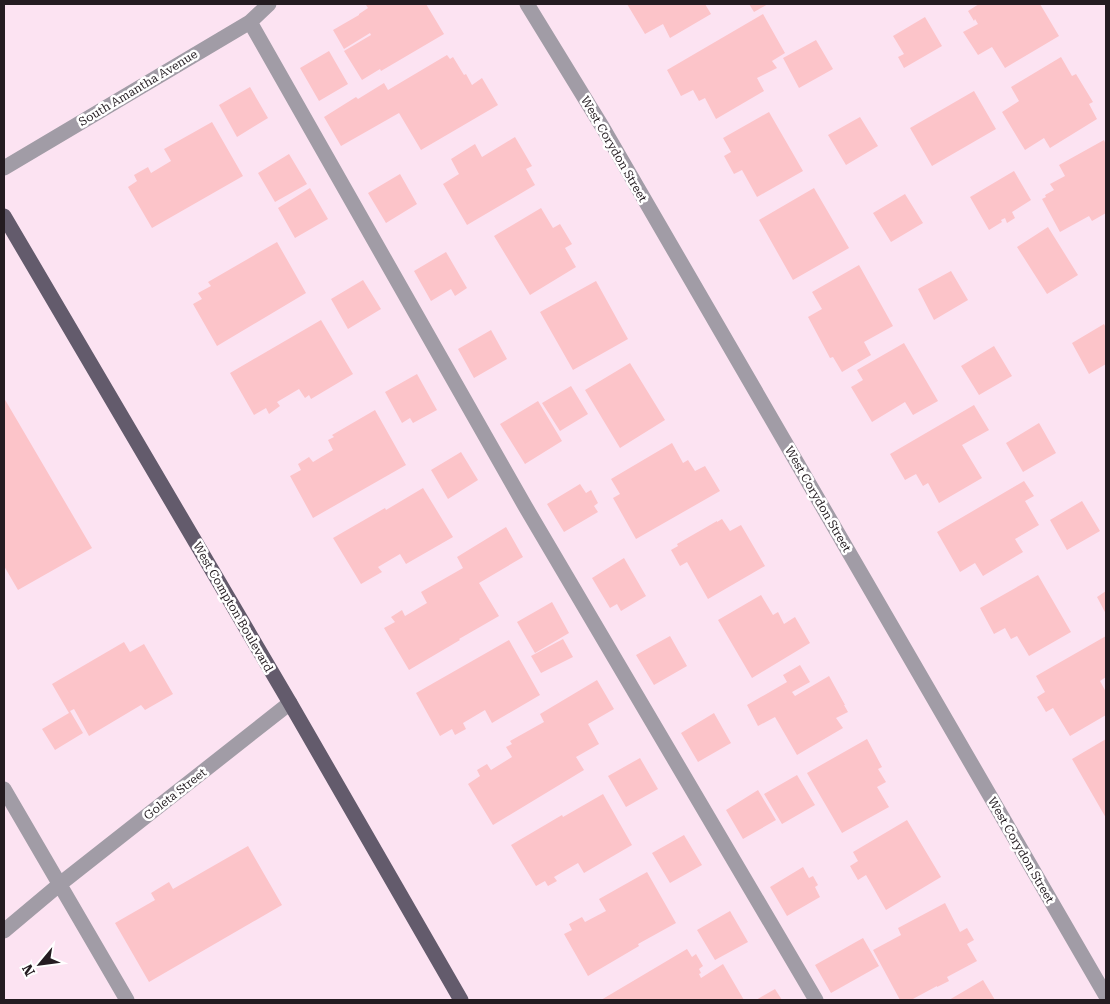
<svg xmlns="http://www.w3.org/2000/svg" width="1110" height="1004" viewBox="0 0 1110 1004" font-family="'Roboto Serif',serif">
<rect width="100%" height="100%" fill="#fce3f2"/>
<path fill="#fcc4c9" d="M369 4H426L444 34 381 71 380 69 362 80 344 51 371 35 370 33 344 49 333 30 359 15V14L368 8 366 5Z
M627 4H705L711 14 670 38 663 24 645 34Z
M749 4H768L754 12Z
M979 4H1040L1059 36 1005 68 992 47 978 55 963 32 978 24 975 19 974 21 968 11Z
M763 14 785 53 772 61 777 68 757 78 764 91 716 119 705 98 699 101 693 90 681 96 667 70Z
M925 17 942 46 904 68 898 57 904 54 893 36Z
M816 40 833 69 799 88 783 58Z
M329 51 348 84 319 101 300 68Z
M447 55 450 59 453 57 464 75 466 74 472 85 482 78 498 105 421 150 399 113 341 146 324 117 356 97 358 99 384 83 388 90Z
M1061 57 1072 76 1076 74 1093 102 1089 104 1097 119 1050 148 1044 138 1025 150 1002 112 1019 101 1011 87Z
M250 87 268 118 237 137 219 105Z
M974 91 996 129 932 166 910 128Z
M769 112 803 171 757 197 742 170 734 174 724 156 731 152 723 138Z
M860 117 878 146 846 165 828 135Z
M212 122 243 176 152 228 128 187 137 181 134 175 148 167 151 173 171 161 164 149Z
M515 137 532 166 526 169 535 185 467 225 443 184 459 174 451 159 475 144 482 157Z
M1104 140 1106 145V213L1092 221 1089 216 1060 232 1042 199 1046 197 1045 195 1054 190 1050 184 1065 176 1059 165Z
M289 154 307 184 275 202 258 173Z
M1014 171 1031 200 1012 212 1015 218 1007 223 1005 218 1001 220 1002 222 989 230 970 197Z
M400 174 417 204 386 223 368 193Z
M310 188 328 219 295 238 278 208Z
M814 188 849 248 793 280 759 220Z
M905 194 923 223 891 242 873 213Z
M541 208 553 228 560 224 572 244 565 248 576 267 530 295 494 236Z
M1048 227 1078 275 1047 294 1017 247Z
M277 242 306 293 217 346 193 304 202 299 198 293 211 286 208 282Z
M446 252 467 288 455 296 451 289 431 301 414 271Z
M859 265 893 326 864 342 871 355 842 372 833 357 830 358 808 317 822 309 812 292Z
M951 271 968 300 934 320 918 289Z
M363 280 381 309 348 329 331 299Z
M596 281 628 339 573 370 540 312Z
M321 320 353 374 311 399 309 395 305 398 299 389 277 402 280 406 269 414 266 408 254 415 230 373Z
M1104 324 1106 328V364L1089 374 1072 343Z
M491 330 507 359 474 378 458 349Z
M904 343 938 401 913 415 905 402 872 422 851 387 863 380 857 370Z
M994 346 1012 376 979 395 961 366Z
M630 363 665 420 620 448 585 390Z
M417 374 437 410 413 423 410 418 402 423 385 392Z
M571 386 588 414 560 431 542 403Z
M4 398 92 548 18 590 4 566Z
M538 401 562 441 525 464 500 424Z
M974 405 989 430 962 445 982 478 939 503 928 483 923 486 916 474 905 480 890 454Z
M375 410 406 465 313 518 290 476 301 470 298 464 309 457 313 462 333 450 328 440 334 437 332 435Z
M1039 423 1056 453 1023 472 1006 443Z
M672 443 683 463 688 460 695 471 705 466 720 491 636 539 613 498 620 494 611 479Z
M461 452 478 480 448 499 431 470Z
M1024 481 1034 496 1025 501 1039 525 1015 539 1023 552 983 576 975 563 960 572 937 532Z
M580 484 586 493 591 490 598 503 594 506 598 512 564 532 547 504Z
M423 488 453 537 406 564 400 554 378 567 382 572 361 584 333 538 385 508 386 510Z
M1082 501 1100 531 1067 550 1050 520Z
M722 519 730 531 741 525 765 566 708 599 687 562 680 566 671 550 678 546 677 544 717 521V522Z
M506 527 523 557 479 583 499 616 459 639 460 640 409 670 384 628 395 622 391 617 402 610 405 616 427 603 421 592 463 568 457 557Z
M624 558 646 596 621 611 617 604 610 608 592 578Z
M1038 575 1071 632 1029 656 1017 636 1011 639 1005 628 994 634 980 608Z
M1106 591V614L1097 597Z
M761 595 773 615 778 612 784 624 795 617 810 643 752 678 718 620Z
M552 602 569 633 535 653 517 622Z
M670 636 687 666 654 685 636 655Z
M1106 636V677L1100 681 1106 692V715L1070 736 1053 708 1046 712 1037 697 1045 692 1036 676Z
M563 639 573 657 541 673 531 656Z
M509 640 540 695 492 723 485 710 463 723 466 729 455 735 452 729 440 736 416 693Z
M124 642 130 652 144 644 173 694 145 710 141 705 89 736 74 709 70 711 83 733 55 750 42 729 69 713 52 684Z
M800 665 810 682 792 692 795 696 829 676 845 705H844L848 712 836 718 843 728 797 755 775 717 758 726 747 705 787 682 783 675Z
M597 680 614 709 588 724 599 744 576 757 584 770 493 825 468 784 480 776 477 770 487 764 491 770 512 757 506 747 512 744 510 741 544 722 540 714Z
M714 713 731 743 698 762 681 733Z
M867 739 882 767 878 769 886 782 877 787 889 807 842 833 807 773Z
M1106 739V818L1072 759Z
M640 758 658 789 626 807 608 776Z
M797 775 815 805 782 824 764 794Z
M758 790 776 820 743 839 726 810Z
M603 794 632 845 584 873 578 863 554 877 557 881 548 886 545 881 536 886 511 845 562 815 563 817Z
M907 820 941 877 886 910 866 875 858 880 850 866 858 861 853 852Z
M684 835 702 865 670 883 652 853Z
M248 846 282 905 149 982 115 923 155 900 151 893 169 882 173 889Z
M803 867 809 878 813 876 818 885 815 887 820 897 787 916 770 887Z
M647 872 676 923 638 944 639 946 588 976 564 934 572 930 569 924 582 917 585 922 606 911 599 899Z
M945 903 960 932 967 928 974 940 967 944 977 961 947 977 949 981 937 987V986L911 1000H900L873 950 901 935 898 928Z
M730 911 748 942 715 960 697 930Z
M863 938 879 966 831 993 815 965Z
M687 949 692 957 696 954 703 966 699 969 701 973 699 974 701 978 723 964 744 1000H601Z
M983 980 995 1000H949Z
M775 989 782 1000H756Z"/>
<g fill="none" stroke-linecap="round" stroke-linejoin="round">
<path stroke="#a19ca6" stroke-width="15" d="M527 4 603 128 1106 996
M250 22 525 506 816 1000
M4 168 250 22 269 4
M4 789 127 1000
M4 931 60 884 290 703"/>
<path stroke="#635b6c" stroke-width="15" d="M4 216 290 703 461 1000"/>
</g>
<g text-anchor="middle" stroke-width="5" stroke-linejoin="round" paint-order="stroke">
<g font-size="12" fill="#241c21" stroke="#fff">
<text transform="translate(138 88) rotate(-31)" y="4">South Amantha Avenue</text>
<text transform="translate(614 149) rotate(60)" y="4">West Corydon Street</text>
<text transform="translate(818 499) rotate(60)" y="4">West Corydon Street</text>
<text transform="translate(233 607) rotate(60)" y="4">West Compton Boulevard</text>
<text transform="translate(175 794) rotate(-38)" y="4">Goleta Street</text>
<text transform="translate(1021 850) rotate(60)" y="4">West Corydon Street</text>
</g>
</g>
<rect width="1110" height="1004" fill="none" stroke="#241c21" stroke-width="10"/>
<g transform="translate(40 964) rotate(241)" stroke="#ffffff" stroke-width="4" paint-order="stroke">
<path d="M0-4L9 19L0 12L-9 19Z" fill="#241c21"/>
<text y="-8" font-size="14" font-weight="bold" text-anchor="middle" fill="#241c21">N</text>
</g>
</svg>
